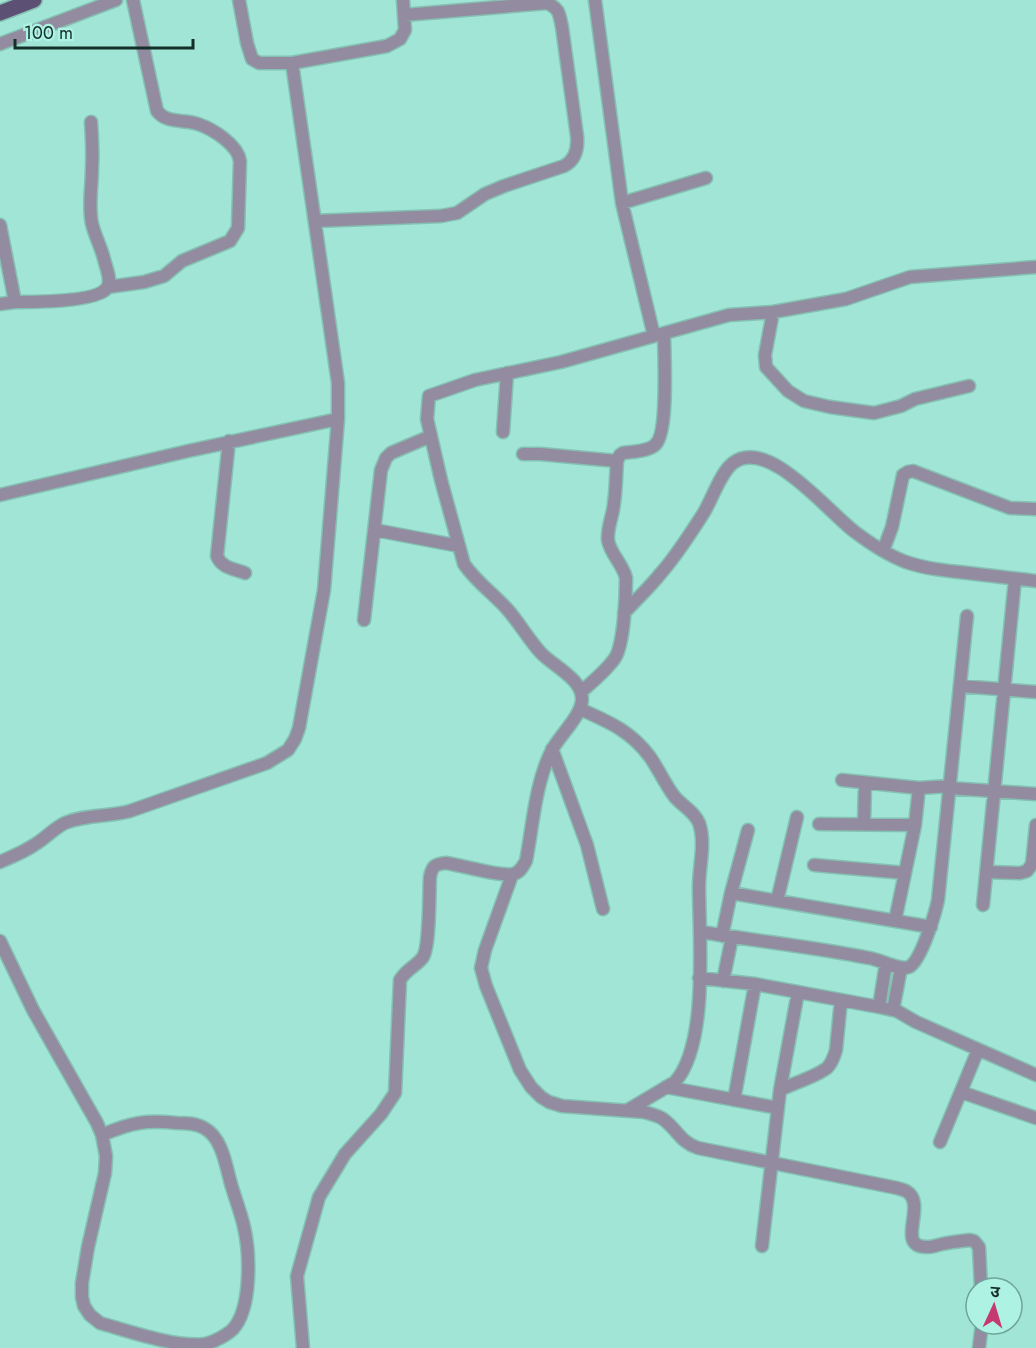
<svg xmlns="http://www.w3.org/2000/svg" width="1036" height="1348" viewBox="0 0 1036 1348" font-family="Jost,'Noto Sans Devanagari',sans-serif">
<rect width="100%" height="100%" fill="#a1e5d6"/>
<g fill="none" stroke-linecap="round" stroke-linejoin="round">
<g stroke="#85c1b3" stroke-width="15">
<path id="minor" d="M239 0 247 43 252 59 259 63H292
M595 0 622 203 654 336
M0 44 116 0
M622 203 706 178
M315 221 441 216 457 213 485 194 504 186 564 166C576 160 578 148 577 136L562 27C559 14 560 9 547 3L404 15
M0 225 15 302 0 304
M108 287 144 282 164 276 182 261 230 241 238 228 240 161C238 145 213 129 198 124 184 119 167 124 157 111L133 0
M15 302C33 302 95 302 106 289 113 282 106 268 104 259 101 247 95 236 92 224 88 205 92 187 92 168 93 153 92 137 91 122
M773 312 765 355 766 367 788 391 804 401 830 407 874 413 901 406 915 399 969 386
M503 432 507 373
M229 441 217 556C221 568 235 569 245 573
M523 454H540L617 461 620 455 623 453C631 452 649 451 655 445 669 434 664 352 664 333
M0 495 188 451 338 419V383L292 63 387 46 400 39 405 30 403 0
M375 530 459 546
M883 551 892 527 903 475 908 472 913 471 1010 508 1036 509
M624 613C636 600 650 587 661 573 677 555 690 534 703 514 712 500 720 473 733 463 768 436 829 513 855 532 871 544 887 555 906 562 926 569 948 571 968 573 991 576 1013 578 1036 581
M364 620 381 470 386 458 391 453 431 436
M960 686 1036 692
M581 692C592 682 606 671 615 658 624 644 626 596 626 578 623 564 610 554 608 540 607 527 613 516 614 503 616 490 616 475 617 461
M580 709C609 722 631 731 650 757 659 770 665 784 674 796 682 806 694 811 699 823 706 843 699 866 699 886 699 936 709 1044 675 1082L628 1110
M552 749 587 845 603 909
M842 780 919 788
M949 788 1036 794
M819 824 915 825
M864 824 865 783
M0 862C11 857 24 852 34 845 45 839 54 828 65 823 86 814 109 817 130 811L267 763 288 750 295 739 299 728 324 590 338 419
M814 865 905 873
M987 872 1020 873 1027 871 1032 864 1036 825
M512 875 485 950 481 968 486 986 520 1070 531 1087 541 1097 549 1102 562 1106 644 1112C650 1114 657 1115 663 1119 677 1129 680 1142 698 1148L897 1188C900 1189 904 1190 906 1191 929 1204 893 1248 928 1247 933 1247 938 1245 942 1244 951 1242 961 1241 970 1240L974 1241 979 1247 981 1288
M731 893 931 927
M777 901 797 817
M983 905 1015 579
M895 921 915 825 919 788 949 786
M701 932C757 941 814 947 869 958 879 959 900 971 909 967 921 961 935 914 938 900L967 616
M722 936 731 893 748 830
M0 941 33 1010 97 1123 102 1135 106 1156 105 1173 88 1247 82 1283V1297L84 1306 90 1315 100 1323C128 1331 177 1348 205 1344 214 1342 227 1335 233 1329 252 1308 250 1253 244 1227 241 1213 235 1198 231 1184 226 1166 222 1137 204 1128 196 1123 186 1123 177 1123 146 1120 132 1122 102 1135
M699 978 755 984 879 1007 897 1011 916 1022 1036 1075
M723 981 732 937
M879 1007 886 963
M893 1010 901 968
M666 1087 778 1108
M780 1090C794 1083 815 1077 827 1068 832 1063 834 1057 836 1050L841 1000
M961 1092 1036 1118
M734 1100 755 984
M940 1142 978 1050
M762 1246 780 1090 798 992
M303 1348 297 1276 319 1197 345 1154 381 1114 395 1093 400 980C407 968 417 966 423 957 430 946 429 892 430 877 432 866 435 864 446 863 461 865 501 877 513 874 520 873 523 866 526 861 533 825 535 783 552 750 560 735 581 716 582 700 583 679 553 666 541 653 529 640 520 624 508 610 494 594 476 582 464 564L441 480 427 419 429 396 475 380 561 362 729 315 773 312 846 299 910 277 1036 267
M979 1348 982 1324"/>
</g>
<g stroke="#85c1b3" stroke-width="18">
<path id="major" d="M0 13 34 0"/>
</g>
<use href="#minor" stroke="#938ca1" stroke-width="12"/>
<use href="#major" stroke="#5d5075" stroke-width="15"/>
</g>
<g transform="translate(994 1306) rotate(4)"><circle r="28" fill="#aef2e4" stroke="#70a499" stroke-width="1.5"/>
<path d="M0-4.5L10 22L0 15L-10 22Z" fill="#c53a73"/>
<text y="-9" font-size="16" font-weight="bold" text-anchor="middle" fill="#132f29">उ</text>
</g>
<path d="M15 39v9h178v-9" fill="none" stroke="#132f29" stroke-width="3"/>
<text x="24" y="39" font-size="18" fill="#132f29" stroke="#aef2e4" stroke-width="4.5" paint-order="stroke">100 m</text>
</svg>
